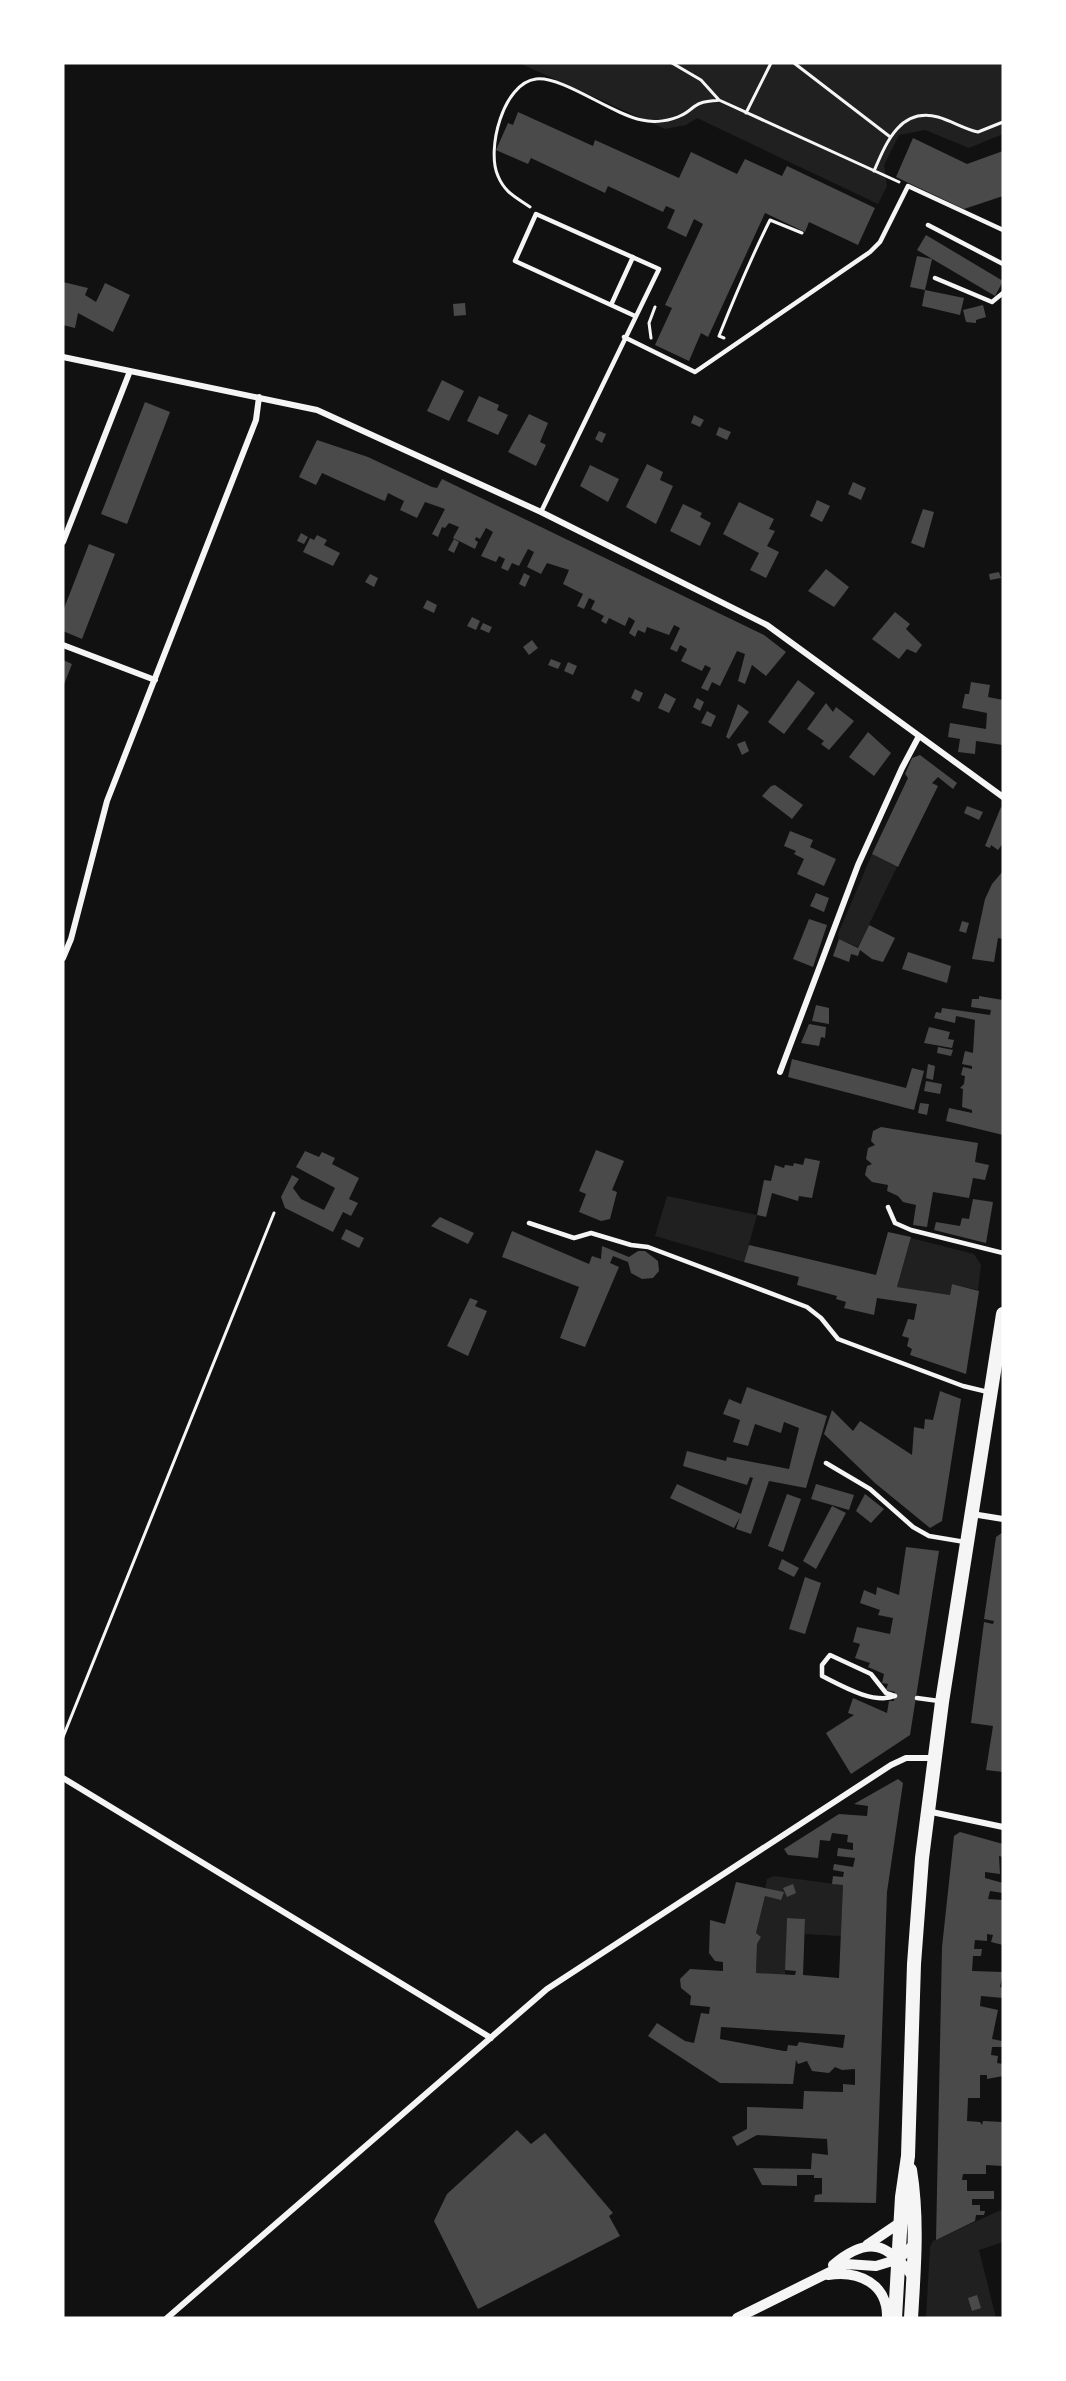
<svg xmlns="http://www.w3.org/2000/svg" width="1066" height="2381" viewBox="0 0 1066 2381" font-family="Montserrat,sans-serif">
<rect width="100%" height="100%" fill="#111"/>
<path fill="#202020" d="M519 63H1003V134L969 148 925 130 899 135 884 165 887 186 878 204 697 118 686 125 665 129Z
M872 854 897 867 858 947 839 939 838 934Z
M667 1196 757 1215 744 1262 655 1236Z
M911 1238 974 1254 981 1265 978 1290 952 1284 950 1295 897 1287Z
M774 1876 843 1885 841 1936 805 1934V1919L787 1918 785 1975 756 1973 757 1944 761 1937 756 1933 765 1896 783 1892 765 1889 767 1879Z
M1003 2209V2242L979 2250 996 2318H926L930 2247 933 2241Z"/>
<path fill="#4a4a4a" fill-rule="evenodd" d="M518 112 593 146 595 140 679 178 691 152 737 174 745 159 782 176 787 166 875 208 858 245 809 222 805 232 765 213 708 337 701 333 689 361 655 345 672 308 665 305 703 224 694 219 686 237 667 228 675 210 666 206 663 212 608 186 605 193 531 158 528 164 496 150 508 123 513 125Z
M913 138 967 164 1003 151V196L964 209 896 177Z
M926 235 1003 281 995 296 917 250Z
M917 256 932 259 925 290 910 287Z
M63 282 88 288 85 295 96 302 105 283 130 295 113 332 78 313 75 328 63 325Z
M925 290 964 298 960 315 922 306Z
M465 303 466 315 454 316 453 304Z
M983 305 986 317 976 320V323L966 322 963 310Z
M442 380 464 391 449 421 427 411Z
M479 396 499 405 497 410 508 415 498 435 467 421Z
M145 402 170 412 127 524 101 514Z
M529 414 548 423 540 442 546 445 536 466 508 452Z
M694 415 704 420 700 427 691 423Z
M719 427 731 432 727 440 716 435Z
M599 431 606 434 602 443 595 439Z
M317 440 368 457 432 487 437 488 442 479 764 635 786 652 766 676 752 665 745 684 738 681 745 654 737 651 720 686 712 682 708 691 701 688 711 668 705 665 702 671 681 661 687 649 680 645 677 652 670 649 680 628 674 625 669 635 647 627 645 633 638 630 635 637 629 633 635 621 629 617 625 626 609 618 606 624 601 621 604 616 591 609 595 601 589 598 584 609 577 606 583 594 563 584 569 570 547 563 541 574 527 567 534 552 528 549 519 566 512 563 508 571 501 568 505 559 499 556 496 562 481 556 493 532 486 528 480 539 476 537 475 540 478 542 475 549 453 538 459 527 449 523 445 528 442 527 438 537 432 534 445 509 425 502 417 518 400 510 404 501 388 493 385 501 382 500 322 473 316 485 299 477Z
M647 464 663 472 660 480 673 486 656 524 626 507Z
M590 465 619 479 608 502 580 486Z
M853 482 866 488 861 500 848 494Z
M817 500 830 506 822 522 810 516Z
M739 502 774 519 769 529 775 531 767 546 779 552 766 578 750 570 759 553 723 534Z
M683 504 702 513 700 517 711 523 700 546 670 531Z
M923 509 934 512 924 548 911 543Z
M301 533 308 537 304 544 297 541Z
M317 535 327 540 324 545 340 553 333 566 303 552 310 538 314 540Z
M454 539 459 542 454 553 448 550Z
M89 544 115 554 82 639 63 631V611Z
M826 569 849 587 834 607 808 591Z
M999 572 1001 578 990 580 989 574Z
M524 573 530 576 525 587 519 584Z
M370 574 378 578 374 587 365 582Z
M427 600 437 605 434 613 423 608Z
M895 612 910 624 906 629 922 645 916 653 907 649 899 659 872 639Z
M472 617 480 621 476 630 467 626Z
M483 623 492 627 489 633 480 629Z
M532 640 538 648 529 655 523 647Z
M551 659 561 663 558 669 548 665Z
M63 660 72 664 63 687Z
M568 662 577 666 573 675 564 671Z
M798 680 815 693 784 734 768 722Z
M971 682 990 685 988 697 1003 700V745L976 741 975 754 958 752 960 739 948 737 950 723 986 729 987 713 962 708 965 694H969Z
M635 689 643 693 639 702 631 698Z
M665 693 676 699 669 713 658 708Z
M697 698 704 702 700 711 693 707Z
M826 703 833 712 836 707 854 721 829 750 821 744 824 741 807 729Z
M738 704 749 712 729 739 726 737Z
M707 711 716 716 711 727 701 723Z
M868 732 891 753 874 776 849 757Z
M745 741 749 751 742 755 737 744Z
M920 755 957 783 953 789 938 777 932 783 938 786 898 867 872 854 908 778 905 774 912 758Z
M775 785 803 805 792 819 762 796 771 786Z
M967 806 983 812 979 820 964 813Z
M1001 807 1003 809V843L998 850 991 845 990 848 985 846Z
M790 831 813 840 810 847 836 859 824 886 797 874 804 859 794 854 796 851 784 846Z
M1003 871V939L998 938 994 962 972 959 985 899 992 884Z
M816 893 829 898 824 912 810 906Z
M809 919 827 925 813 967 793 959Z
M962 921 969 923 966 933 959 931Z
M869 925 895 938 883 962 872 959 860 950 858 956 851 954 849 962 833 956 839 939 858 948Z
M908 952 951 966 947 983 902 969Z
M979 996 1003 1000V1135L946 1121 949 1108 972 1113V1110L962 1107 963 1089 960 1088 964 1084 965 1076 961 1075 963 1067 972 1069V1066L962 1064 965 1051 973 1053 975 1020 956 1016 955 1023 934 1018 936 1012 941 1013 942 1008 990 1015 991 1010 971 1007 972 999H979Z
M816 1005 829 1008V1024L812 1021Z
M809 1024 826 1027 825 1038 821 1037 819 1046 801 1043Z
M929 1027 950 1032 948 1039 954 1040 952 1048 924 1043Z
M938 1047 953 1050 951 1056 937 1053Z
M792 1059 906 1088 912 1068 924 1071 914 1110 788 1077Z
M928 1064 935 1066 933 1080 926 1078Z
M926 1081 942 1084 940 1094 924 1091Z
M920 1103 929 1104 927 1115 918 1113Z
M881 1127 978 1143 975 1162 989 1165 985 1180 973 1178 969 1198 933 1192 927 1227 913 1225 916 1205 903 1202 898 1196 887 1191 888 1185 872 1182 865 1175 867 1166 872 1164 866 1159 868 1148 875 1145 871 1141 873 1131Z
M596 1150 624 1161 612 1190 617 1192 610 1219 601 1221 579 1212 586 1194 579 1191Z
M305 1151 319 1157 322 1152 335 1158 332 1164 359 1178 349 1199 358 1203 351 1216 343 1212 333 1232 285 1208 281 1197 292 1175 299 1179 293 1188 301 1199 324 1210 335 1188 296 1167Z
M805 1158 820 1161 812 1198 799 1196 798 1201 772 1193 766 1217 757 1215 764 1180 771 1181 775 1165 784 1168 785 1165 793 1166 794 1163 803 1165Z
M973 1199 993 1202 986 1243 934 1230 936 1222 960 1226 962 1218 969 1219Z
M440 1217 474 1233 468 1244 431 1226Z
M346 1229 364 1238 359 1248 341 1239Z
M512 1231 589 1264 592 1256 601 1259 602 1246 629 1257 638 1251H645L658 1261 659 1271 653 1278 642 1279 631 1273 628 1262 613 1256 610 1263 619 1267 585 1347 560 1338 579 1287 502 1257Z
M888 1232 911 1237 897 1287 950 1295 952 1284 979 1291 966 1374 910 1355 912 1349 907 1346 909 1338 902 1336 908 1319 914 1320 917 1304 877 1298 874 1315 844 1308 846 1302 836 1299 837 1296 797 1285 799 1277 744 1262 749 1245 876 1275Z
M470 1298 478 1301 475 1306 487 1311 468 1356 447 1346Z
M747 1387 827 1416 806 1488 769 1481 751 1534 736 1529 740 1517 734 1528 670 1498 677 1484 741 1514 753 1478 750 1477 747 1485 683 1466 687 1451 726 1461 727 1457 789 1469 799 1428 784 1422 781 1433 755 1424 748 1446 733 1442 740 1420 723 1414 729 1399 741 1404Z
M940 1391 961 1399 942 1521 930 1528 875 1483 824 1434 832 1410 853 1431 860 1421 912 1455 914 1427 924 1429 925 1419 933 1420Z
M816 1484 854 1495 849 1510 811 1499Z
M787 1494 801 1499 783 1552 768 1546Z
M865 1494 884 1509 871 1523 856 1511Z
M832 1506 846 1513 816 1569 803 1561Z
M1003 1532V1772L986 1770 993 1726 971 1723 984 1622 993 1624 994 1621 984 1619 996 1537Z
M906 1547 939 1551 910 1735 851 1774 826 1733 854 1715 848 1713 853 1698 887 1713 889 1701H894L895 1692 886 1690 888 1684 882 1683 884 1674 868 1667 870 1663 855 1658 860 1644 853 1642 857 1627 890 1634 893 1618 878 1615 880 1610 860 1603 864 1590 876 1595 877 1587 899 1595Z
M782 1559 799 1568 794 1577 778 1569Z
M805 1577 821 1583 805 1634 789 1629Z
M898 1779 903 1783 887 1892 876 2203 814 2202 815 2195 822 2194V2178H814V2175H797V2186L762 2185 753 2168 811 2169 812 2153 828 2155 827 2139 757 2135 737 2146 732 2137 747 2129V2107L803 2109 804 2091 843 2092V2084L855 2085V2069L842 2070 835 2067 829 2073 812 2071 807 2061 798 2064 796 2060 793 2084 720 2083 648 2036 657 2023 685 2041 694 2043 701 2013 709 2014 710 2007 690 2005 691 1996 681 1988 680 1979 690 1969 723 1971V1962L715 1961 709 1953 710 1920 725 1924 736 1882 784 1892 781 1900 765 1896 756 1933 761 1937 757 1944 756 1973 795 1975 796 1971 785 1970 787 1918 805 1919 803 1975 839 1978 843 1885 832 1884 833 1876 843 1877 844 1872 833 1870 834 1864 853 1867 855 1858 837 1856 838 1848 853 1850V1843L847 1842 848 1835 832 1833 830 1841 820 1840 818 1858 788 1855 784 1849 839 1814 867 1816 868 1806 854 1804ZM721 2027 845 2035 843 2048 799 2042 797 2046 788 2045 787 2051H784L720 2039Z
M960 1832 1003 1844V1857L999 1856 1000 1874 985 1872V1878L1003 1883V1893L990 1891 988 1899 1003 1900V1945L991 1942 993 1935 987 1934V1941L975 1940 974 1949H982L981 1956H973L972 1971 1003 1972 1000 1987 1003 1988V1998L981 1996 980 2006 998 2010 992 2039 1002 2041V2047H992L991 2055 998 2056 997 2063 1003 2064V2076L987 2079V2075H980V2098H968L967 2121 980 2122 982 2125 983 2121 1003 2122V2166L986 2165V2174H963L962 2180H967V2191H994V2199H972V2205H980V2211H985L984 2215H976L975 2221 936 2240 942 1947 954 1836Z
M793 1884 796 1893 787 1897 783 1888Z
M517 2130 531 2144 545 2133 613 2213 609 2216 620 2236 478 2309 434 2221 447 2194Z
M977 2295 981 2308 972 2311 968 2298Z"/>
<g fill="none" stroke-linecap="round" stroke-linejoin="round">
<path stroke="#f5f5f5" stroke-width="3" d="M672 63 701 80 719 100
M794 63 889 136
M746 113 771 63
M874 171C886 143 900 107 938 117 952 121 964 129 978 132L1003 122
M530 207C516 197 505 193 498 176 486 150 503 83 536 79 563 76 611 114 642 120 654 123 671 121 682 115 689 112 694 105 701 103 707 101 714 101 719 100L899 182
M651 338 649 323 655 307
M724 338 719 336C735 296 751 258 770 220L802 233
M63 1737 274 1213"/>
<path stroke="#f5f5f5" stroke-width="4.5" d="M928 225 1003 264
M935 278 992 302 1003 293
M611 305 633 257
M624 337 695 372 870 252 880 242 908 186 1003 230
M541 512 659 269 536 214 515 261 635 316
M888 1207 895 1223 911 1230 1003 1253
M529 1223 574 1238 591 1233 631 1245 648 1247 807 1307 821 1318 838 1339 963 1386 988 1392
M826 1463 870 1489 913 1527 929 1536 965 1542
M830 1655 871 1674 886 1693 895 1696C874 1705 840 1685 822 1676V1665Z
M917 1698 939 1701"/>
<path stroke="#f5f5f5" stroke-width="6" d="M63 357 317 410 541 512 767 625 1003 797
M63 542 130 371
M63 645 155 680
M63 958 71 939 107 801 256 420 259 397
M780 1072 858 865 902 768 919 736
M972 1514 1003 1519
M63 1778 491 2038
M927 1811 1003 1827
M167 2318 547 1989 891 1765 906 1758H934"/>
<path stroke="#f5f5f5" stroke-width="10" d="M867 2245 901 2222
M833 2265C868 2235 888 2243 913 2277
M828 2275C859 2270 888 2284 887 2318
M737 2318 846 2264 876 2266 899 2259 914 2244"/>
<path stroke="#f5f5f5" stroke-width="14" d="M910 2170C918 2219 914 2269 911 2318
M895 2318 902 2197 908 2156 914 1964 922 1858 942 1702 1003 1314"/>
</g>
<rect width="1066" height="2381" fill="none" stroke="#ffffff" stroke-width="129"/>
</svg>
